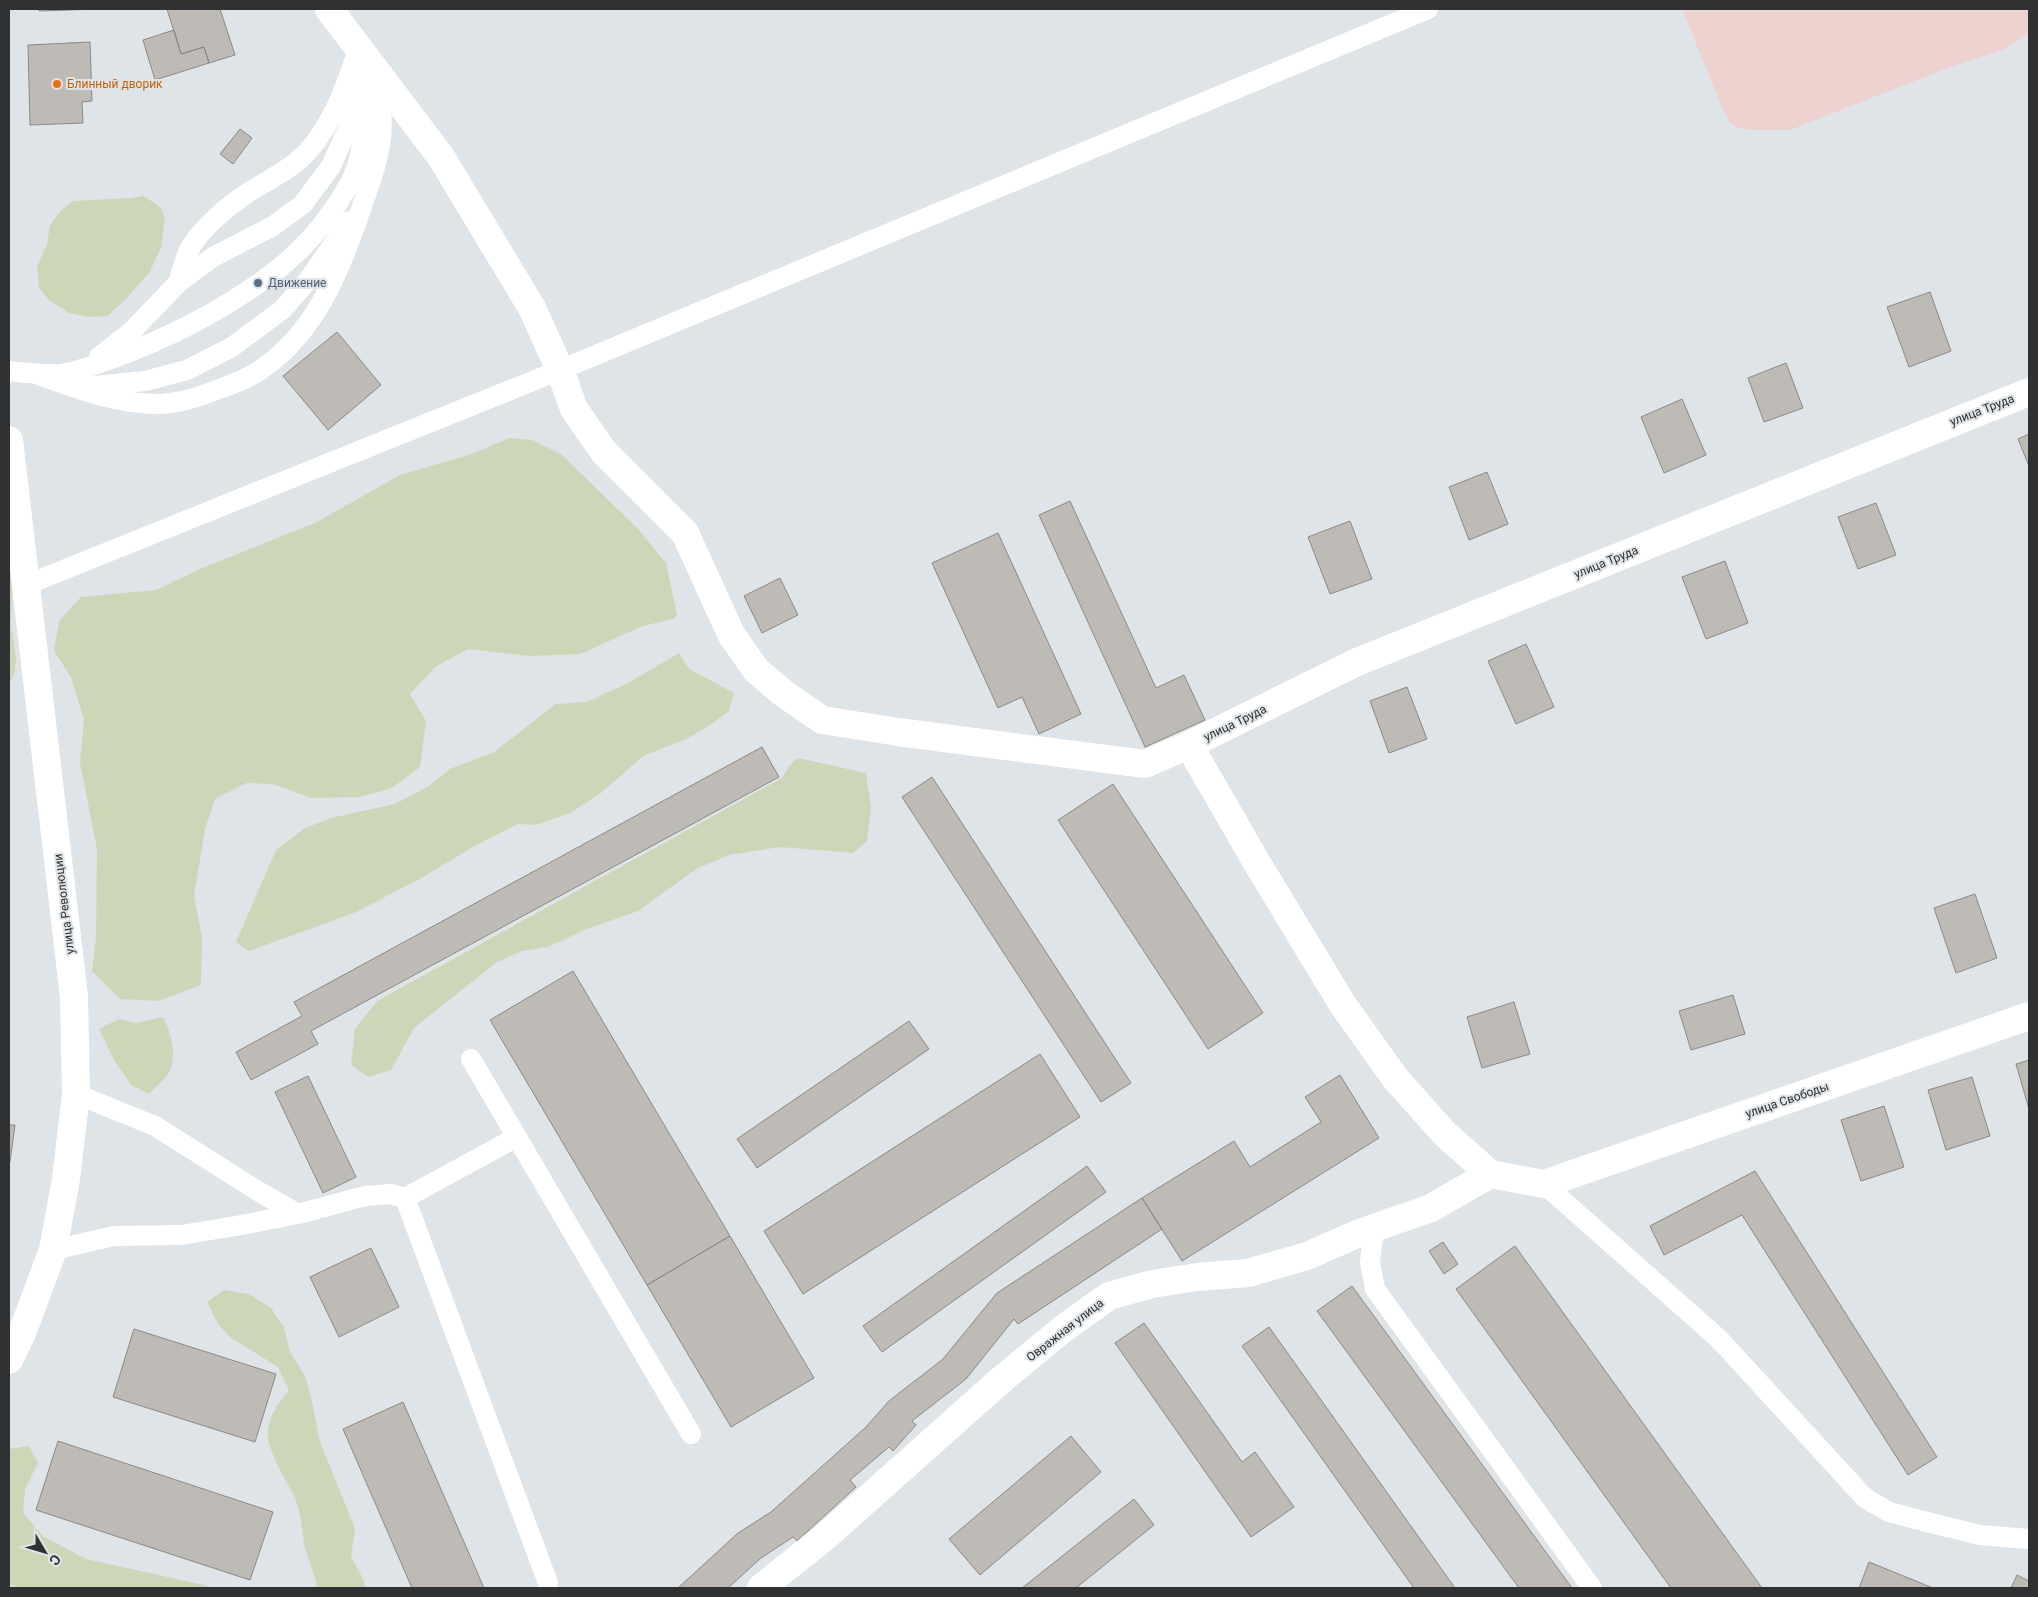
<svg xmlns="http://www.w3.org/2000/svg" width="2038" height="1597" viewBox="0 0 2038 1597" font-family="Roboto,sans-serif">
<rect width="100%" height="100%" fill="#dfe4e8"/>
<path fill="#edd2cf" d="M1682 9H2029V33L2005 49 1948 68 1790 130H1749L1738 128 1730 122 1722 108Z"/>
<path fill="#ced6b8" d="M144 196 161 208 165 219 161 248 149 273 125 300 107 316 90 317 69 313 50 301 39 288 37 266 47 245 50 225 61 210 73 201 130 198Z
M509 438 532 440 561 454 638 529 666 563 677 615 673 619 643 626 580 654 531 656 468 649 435 667 410 694 426 721 420 767 392 788 359 797 311 798 272 784 247 783 215 799 205 829 194 896 202 938 201 985 158 1001 120 999 92 971 96 937 97 849 80 763 84 720 71 677 54 651 59 621 81 597 156 590 200 569 317 522 400 475 472 454Z
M9 543 13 569 11 624 16 659 15 671 9 684Z
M679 653 689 669 734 693 729 711 707 727 686 739 643 756 601 793 570 813 536 825 518 824 471 848 425 876 356 912 249 951 236 942 276 850 305 828 331 818 395 804 429 786 450 769 494 752 556 704 587 702 628 683Z
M798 758 866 773 871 807 867 841 853 853 780 847 729 855 696 869 638 911 587 929 548 947 522 951 497 962 414 1028 391 1070 368 1077 351 1065 355 1029 377 1001 782 778 789 766Z
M163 1017C172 1035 179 1059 166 1077 161 1083 154 1088 149 1094L131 1085 114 1060 99 1029 119 1019 136 1023Z
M224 1290 249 1294 271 1308 284 1328 290 1352 305 1376 311 1397 320 1442 355 1528 351 1556 364 1581 365 1588H317C315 1572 307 1559 304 1544 302 1528 301 1513 295 1498 288 1483 267 1450 268 1434 269 1414 278 1405 289 1390L278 1367 230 1337 218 1324 207 1302Z
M29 1446 38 1463 25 1489 23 1513 44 1537 86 1559 204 1585 211 1588H17L9 1584V1449Z"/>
<path fill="#bebbb6" stroke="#8c8984" d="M39 9H100L39 11Z
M167 9H220L235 55 209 63 204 47 181 54Z
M174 30 181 54 204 47 209 63 155 80 143 40Z
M90 42 92 101 82 102 83 123 30 125 28 45Z
M240 129 252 138 233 164 220 154Z
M1930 292 1951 351 1909 367 1887 307Z
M337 332 381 385 328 430 283 376Z
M1786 363 1803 408 1764 422 1748 378Z
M1682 399 1706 455 1664 473 1641 417Z
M2029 434V466L2018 439Z
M1487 472 1508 524 1469 540 1449 487Z
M1070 501 1156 688 1184 675 1205 720 1145 747 1039 515Z
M1876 503 1896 555 1858 569 1838 517Z
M1350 521 1372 579 1330 594 1308 537Z
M998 533 1081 714 1039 734 1022 697 998 708 932 563Z
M1725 561 1748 623 1706 639 1682 577Z
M780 578 798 615 762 633 744 596Z
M1526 644 1554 707 1516 724 1488 661Z
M1407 687 1427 739 1389 753 1370 701Z
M762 747 779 777 311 1031 318 1044 251 1080 236 1052 302 1016 294 1002Z
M932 777 1131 1083 1101 1102 902 797Z
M1113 784 1263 1013 1208 1049 1058 820Z
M1975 894 1997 958 1956 973 1934 908Z
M573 971 730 1236 647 1285 490 1020Z
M1733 995 1745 1034 1691 1050 1679 1011Z
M1514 1002 1530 1054 1482 1068 1467 1017Z
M909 1021 929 1049 757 1168 737 1139Z
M1040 1054 1080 1117 803 1294 764 1231Z
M2029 1060V1109L2016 1064Z
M1340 1075 1379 1138 1182 1261 1142 1198 1234 1141 1250 1167 1321 1122 1305 1097Z
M308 1076 356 1177 323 1193 275 1092Z
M1972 1077 1990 1136 1946 1150 1928 1090Z
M1884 1106 1904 1167 1861 1181 1841 1120Z
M9 1125H15L10 1162 9 1161Z
M1087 1166 1106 1192 882 1352 863 1326Z
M1755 1171 1937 1457 1908 1475 1742 1215 1664 1255 1650 1226Z
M1142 1198 1162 1229 1018 1324 1014 1319 966 1379 912 1421 916 1425 893 1451 889 1447 850 1480 856 1487 797 1541 793 1537 761 1558 728 1588H678L738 1533 771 1512 866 1427 889 1401 943 1359 997 1293Z
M730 1236 814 1378 731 1427 647 1285Z
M1443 1242 1458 1264 1444 1274 1429 1251Z
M1515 1246 1762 1588H1671L1456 1289Z
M371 1248 399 1307 339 1337 310 1277Z
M1352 1286 1572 1588H1519L1317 1311Z
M1144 1323 1242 1462 1255 1452 1294 1507 1251 1537 1115 1343Z
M1269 1327 1455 1588H1414L1242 1346Z
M134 1329 276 1374 255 1442 113 1397Z
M403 1402 484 1588H412L343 1429Z
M1071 1436 1101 1472 980 1575 949 1539Z
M58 1441 273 1512 250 1580 36 1510Z
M1134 1499 1154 1525 1076 1588H1022Z
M1869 1562 1933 1588H1859Z
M2017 1575 2029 1581V1588H2011Z"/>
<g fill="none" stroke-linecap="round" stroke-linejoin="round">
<path stroke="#fff" stroke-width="20" d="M178 283C182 272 184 260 189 250 200 229 229 205 249 192 273 177 300 165 316 141 337 113 348 80 359 47
M99 357 131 332 178 283 213 257 273 226 303 204 331 166 350 124 353 101
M9 371C26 373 44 375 61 374 76 372 91 366 105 361 164 341 228 308 278 269 307 246 332 215 350 183 366 152 366 112 362 79
M36 374C76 388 128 409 171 403 187 401 204 395 219 389 233 384 250 378 263 368 317 331 342 266 362 206 373 176 385 143 381 111 379 97 371 81 366 68
M85 387 145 381 187 370 232 347 283 309 309 279 349 221
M26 585 560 370 1428 9
M471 1059 691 1434
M76 1094 155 1126 258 1191 298 1214
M1544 1184 1719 1339 1865 1498 1889 1512 1931 1523 1980 1535 2029 1539
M405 1198 517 1137
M1374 1228 1370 1262 1375 1289 1592 1588
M53 1250 114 1236 181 1235 236 1226 298 1214 365 1196 390 1194 405 1198 548 1583"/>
<path stroke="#fff" stroke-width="28" d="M329 9 441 157 532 308 560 370 574 409 604 452 685 533 731 634 756 670 783 693 822 720 898 732 1145 764 1189 745 1357 662 2029 392
M9 440 74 997 76 1094 66 1179 53 1250 22 1333 9 1360
M1189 745 1257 863 1343 1005 1395 1078 1445 1134 1490 1174 1544 1184 2029 1016
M761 1588 826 1536 1001 1380 1064 1328 1109 1296 1152 1284 1197 1277 1248 1273 1307 1256 1357 1234 1431 1208 1490 1174"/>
</g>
<circle fill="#e8710a" stroke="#dfe4e8" stroke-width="2" cx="57" cy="84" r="5"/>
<circle fill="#5c6f8a" stroke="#dfe4e8" stroke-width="2" cx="258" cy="283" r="5"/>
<g text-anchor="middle" stroke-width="4" stroke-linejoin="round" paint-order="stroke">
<g font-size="12" fill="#c56008" stroke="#dfe4e8" text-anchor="start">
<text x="67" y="88">Блинный дворик</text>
</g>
<g font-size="12" fill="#4e5e75" stroke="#dfe4e8" text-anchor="start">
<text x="268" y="287">Движение</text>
</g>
<g font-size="12" fill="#2f3133" stroke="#dfe4e8">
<text transform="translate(1982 410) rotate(-21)" y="4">улица Труда</text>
<text transform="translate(1606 562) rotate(-22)" y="4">улица Труда</text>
<text transform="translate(1235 723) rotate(-26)" y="4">улица Труда</text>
<text transform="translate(64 904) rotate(-97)" y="4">улица Революции</text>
<text transform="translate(1787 1100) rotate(-19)" y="4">улица Свободы</text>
<text transform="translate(1065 1330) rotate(-38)" y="4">Овражная улица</text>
</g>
</g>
<rect width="2038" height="1597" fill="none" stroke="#2f3133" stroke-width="20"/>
<g transform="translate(45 1552) rotate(128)" stroke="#dfe4e8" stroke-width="4" paint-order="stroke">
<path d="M0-4L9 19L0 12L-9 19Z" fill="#2f3133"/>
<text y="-8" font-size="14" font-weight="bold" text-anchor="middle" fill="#2f3133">С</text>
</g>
</svg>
